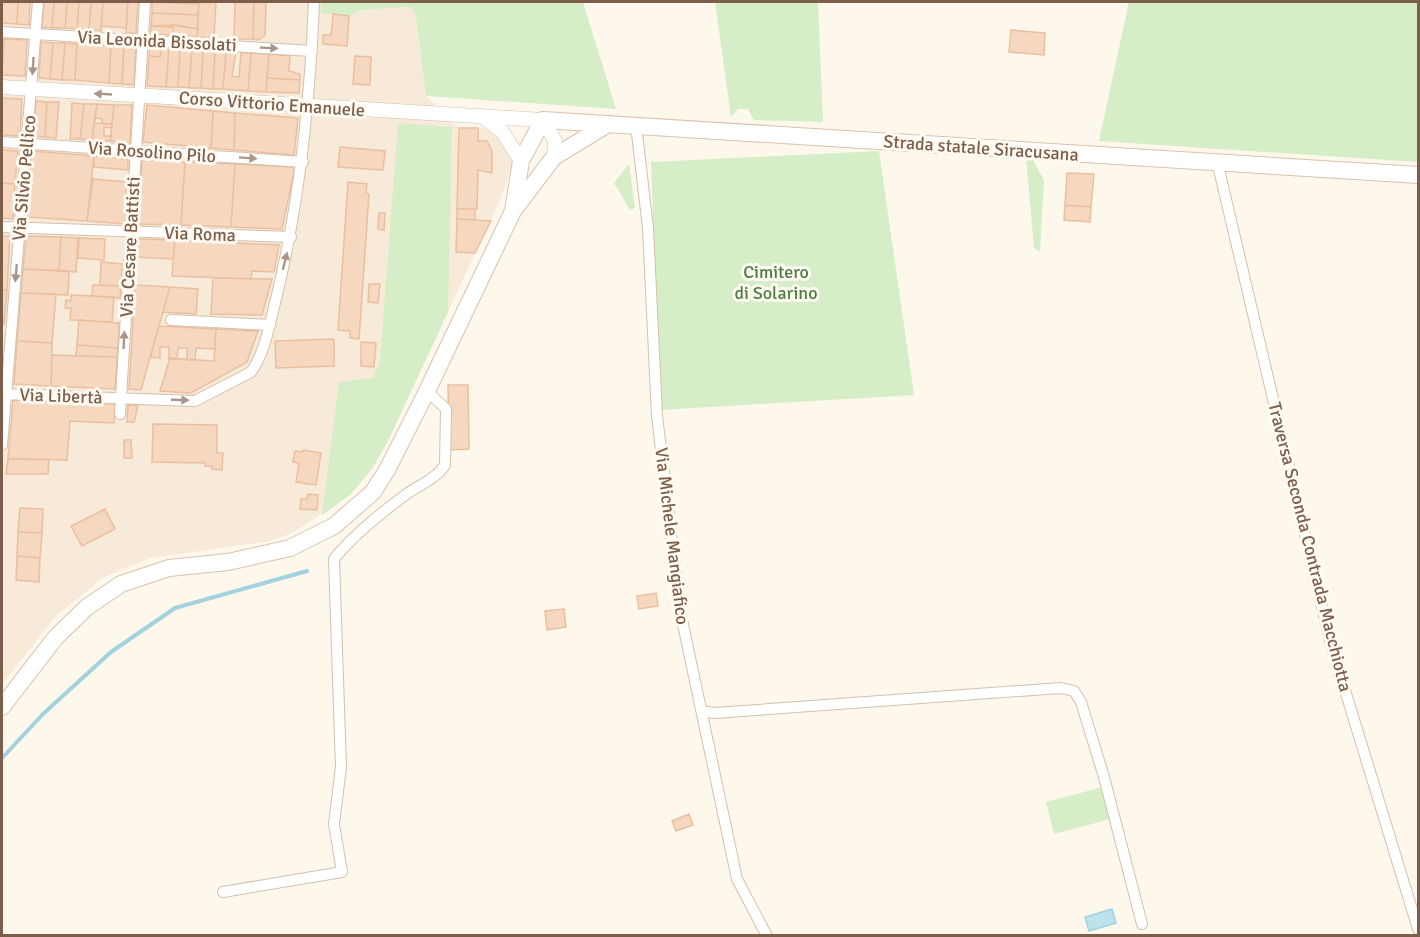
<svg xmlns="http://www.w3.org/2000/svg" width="1420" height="937" viewBox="0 0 1420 937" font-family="Signika,sans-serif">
<rect width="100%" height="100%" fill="#fef7eb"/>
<path fill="#f7ead8" d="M2 2H321V13L349 16 360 10 411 7 416 17 426 96 459 128 488 129 500 135 513 164 499 202 387 443 371 470 350 495 294 532 271 541 150 558 104 577 57 615 2 684Z"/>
<path fill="#d5eec7" d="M321 2H583L616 109 426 96 416 17 411 7 360 10 349 16 321 13Z
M715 2H818L823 122 754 120 748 109H738L731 117Z
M1129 2H1418V162L1099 141Z
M398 123 452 127 448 312 387 443 371 470 350 495 322 515 339 382 373 378 380 361Z
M879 151 914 395 660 410 651 162Z
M1026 157H1031L1044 180 1040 252 1034 248Z
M629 164 635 208 630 210 614 183Z
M1103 787 1111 819 1054 834 1046 802Z"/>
<path fill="#bce2eb" stroke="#a1d2dd" stroke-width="1.5" d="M1112 909 1116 923 1089 931 1085 917Z"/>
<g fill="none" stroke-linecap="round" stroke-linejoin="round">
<path stroke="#a1d2dd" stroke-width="4" d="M2 758 43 714 111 652 175 608 307 571"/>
</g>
<path fill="#f6d8c0" stroke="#eabf9f" stroke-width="1.5" d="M2 2H18L17 24 2 23Z
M18 2H30L29 25 17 24Z
M44 2H54L52 28 42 27Z
M54 2H67L65 28H52Z
M67 2H79L77 29 65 28Z
M79 2H91L89 30 77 29Z
M91 2H103L101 31 89 30Z
M103 2H128L126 28 101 26Z
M128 2H138L136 33H126Z
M152 2 199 4 198 15 152 13Z
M199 2H216L214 38 197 37Z
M235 2H254L253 39H234Z
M254 2H266L265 35 258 40 253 39Z
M152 13 198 15V29L177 25 151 26Z
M333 14 349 16 347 46 323 44V35H331Z
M173 25 198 29 197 37 173 35Z
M151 26 173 27V35L150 34Z
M1011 30 1045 33 1044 55 1009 52Z
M4 39 27 40 25 76 2 75Z
M41 42 53 43 50 79 39 78Z
M53 43H65L62 80 50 79Z
M65 43 77 44 75 80H62Z
M77 44 111 45 109 83 75 80Z
M111 45 124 46 122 84 109 83Z
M124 46H136L134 85 122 84Z
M150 47 161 48 160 57 149 56Z
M161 48H169L166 87 147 86 149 56 160 57Z
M169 48 180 49 178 87H166Z
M180 49 192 50 189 88 178 87Z
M192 50H203L201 88H189Z
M203 50 215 51 213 89 201 88Z
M215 51 226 52 223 89H213Z
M226 52H236L232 76 239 77 241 53H251L248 91 223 89Z
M251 53 269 54 266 92 248 91Z
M269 54 290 56 289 71 300 74V80L267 78Z
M355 56 371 57 370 85 353 84Z
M267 78 300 80 299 93 266 92Z
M2 98 22 99 20 136 2 135Z
M36 101 47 102 45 137 33 136Z
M47 102H59L56 138 45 137Z
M72 103 84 104 80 139H70Z
M84 104H97L92 140 80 139Z
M97 104 114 105 112 124H102V119L96 118 94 123Z
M114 105H132L130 143 110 141Z
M147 105 213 111 211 148 143 142Z
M213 111 235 113 234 150 211 148Z
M235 113 298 118 294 155 234 150Z
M94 123 112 124V128L104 127V136H111L110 141 92 140Z
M459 128H478V141H487L492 151V173L478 170 477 209H457Z
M340 147 385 151 383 170 338 167Z
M2 150 18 151 15 184 2 183Z
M32 151 94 156 87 221 27 217Z
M94 156 128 159V170L94 167Z
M142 159 185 162 181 225 138 224Z
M185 162 235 164 231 227 181 225Z
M235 164 295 167 282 229 231 227Z
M1067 173 1094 174 1091 207 1065 205Z
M93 179 127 182 125 224 87 221Z
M348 182 367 184 366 193 369 194 359 339 350 338V331L338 330Z
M2 183 15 184 13 219 2 218Z
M1065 205 1091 207 1090 222 1064 220Z
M457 209H475V220L457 219Z
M379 213H385L384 230 378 229Z
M457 219 491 221 475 253 456 252Z
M2 236H10L7 290H2Z
M26 236 61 237 59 271 23 269Z
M61 237 78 238 76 272 59 271Z
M79 238 105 239 104 260 78 258Z
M138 239 175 240 173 259 137 257Z
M175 240 279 245 274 272 252 271 251 279 172 276Z
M101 262 122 264 121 286 100 285Z
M23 269 69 271 68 295 21 293Z
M213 278 272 279 262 315 211 314Z
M369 284H380L378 303 368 302Z
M93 285 121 286 120 298 92 296Z
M135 285 170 287 141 390 129 389Z
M170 287 198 289 196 314 163 312Z
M2 290H7L4 324H2Z
M21 293 56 294 52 343 17 341Z
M71 295 114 297 112 322 70 320 71 308H65L66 300 71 301Z
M79 320 119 323 118 348 77 345Z
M159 326 216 329 215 349 196 348 195 360H187V348H178L177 359H169V347H160V358L150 357Z
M216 329 258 331 247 362 191 393 160 391 170 358 214 361Z
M334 339V366L276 368 275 341Z
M17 341 52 343 51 386 14 384Z
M361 342 376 343 374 367 361 366Z
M77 345 118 348 117 357 76 356Z
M52 355 117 357 115 389 51 386Z
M448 385H468L469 449 449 450Z
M13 400 115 404 114 423 70 421 67 460 8 459Z
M128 405 138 406 134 422H127Z
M153 424 217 425V453H223L222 470 212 469V466H205V463L152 462Z
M124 440H131L132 458H124Z
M303 450 321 453 316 485 296 482 299 463 293 462 295 451 303 452Z
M8 459H49L48 474H6Z
M308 494 318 495 317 510 300 509 301 499H307Z
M20 508 43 509 42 533 18 532Z
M105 509 115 529 82 546 71 526Z
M18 532 42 533 40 558 17 556Z
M17 556 40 558 39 582 16 580Z
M656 593 658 606 639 609 637 596Z
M564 609 566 627 547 630 545 611Z
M689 814 693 825 676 831 672 821Z"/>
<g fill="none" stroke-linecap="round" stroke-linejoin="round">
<g stroke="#d3c0ae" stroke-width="12">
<path id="minor" d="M2 32 312 51
M636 125 648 228 657 416 681 615 737 879 767 936
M2 142 303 162
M1217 161 1330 641 1418 929
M2 227 291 237
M171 320 270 325
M2 394 195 401 251 372C265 353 270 322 276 299 300 201 310 103 314 2
M120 414 145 2
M2 445 38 2
M702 711 714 713 1061 688 1074 691 1081 702 1104 777 1142 924
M223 892 342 872 334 824 341 767 334 559C354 534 382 512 408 493 421 484 436 479 445 465L446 409 427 391"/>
</g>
<g stroke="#d3c0ae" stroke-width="15">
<path id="tertiary" d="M2 87 543 120 555 141 554 157
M483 117 502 131 521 161"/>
</g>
<g stroke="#d8c2ae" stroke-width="18">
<path id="secondary" d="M513 211 521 161 543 120 1418 175
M2 707 56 637 87 607 121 584 169 568 228 562 290 548 334 526 373 492 387 470 427 391 513 211 554 157 608 124"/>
</g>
<use href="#minor" stroke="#fff" stroke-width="10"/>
<use href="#tertiary" stroke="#fff" stroke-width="14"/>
<use href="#secondary" stroke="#fff" stroke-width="16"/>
</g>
<defs><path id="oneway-solid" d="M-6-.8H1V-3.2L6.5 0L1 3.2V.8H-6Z" transform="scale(1.5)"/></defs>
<g fill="#aa9689">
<use href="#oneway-solid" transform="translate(269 48) rotate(3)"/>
<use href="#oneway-solid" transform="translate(33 66) rotate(94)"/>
<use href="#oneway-solid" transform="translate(103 94) rotate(-177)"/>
<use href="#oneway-solid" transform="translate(248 158) rotate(4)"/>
<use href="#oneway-solid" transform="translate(285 261) rotate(-76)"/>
<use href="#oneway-solid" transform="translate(16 273) rotate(95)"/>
<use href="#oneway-solid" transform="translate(124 340) rotate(-87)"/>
<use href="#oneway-solid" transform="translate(180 400) rotate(2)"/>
</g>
<g text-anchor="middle" stroke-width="6" stroke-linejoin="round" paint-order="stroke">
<g font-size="18" fill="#7d5e4a" stroke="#fffbf3">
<text transform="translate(157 41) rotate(3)" y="6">Via Leonida Bissolati</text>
<text transform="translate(272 104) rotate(4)" y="6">Corso Vittorio Emanuele</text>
<text transform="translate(981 148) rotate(4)" y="6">Strada statale Siracusana</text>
<text transform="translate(152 152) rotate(4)" y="6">Via Rosolino Pilo</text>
<text transform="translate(24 178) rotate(-85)" y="6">Via Silvio Pellico</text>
<text transform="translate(200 234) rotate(2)" y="6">Via Roma</text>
<text transform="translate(130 247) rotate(-87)" y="6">Via Cesare Battisti</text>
<text transform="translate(61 396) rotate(2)" y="6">Via Libertà</text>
<text transform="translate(672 536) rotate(83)" y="6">Via Michele Mangiafico</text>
<text transform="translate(1310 547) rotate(76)" y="6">Traversa Seconda Contrada Macchiotta</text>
</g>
<g font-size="18" fill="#4d7d3e" stroke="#fffbf3">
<text x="776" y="278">Cimitero<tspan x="776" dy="21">di Solarino</tspan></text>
</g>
</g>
<rect width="1420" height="937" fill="none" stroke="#7d5e4a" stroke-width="6"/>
</svg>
